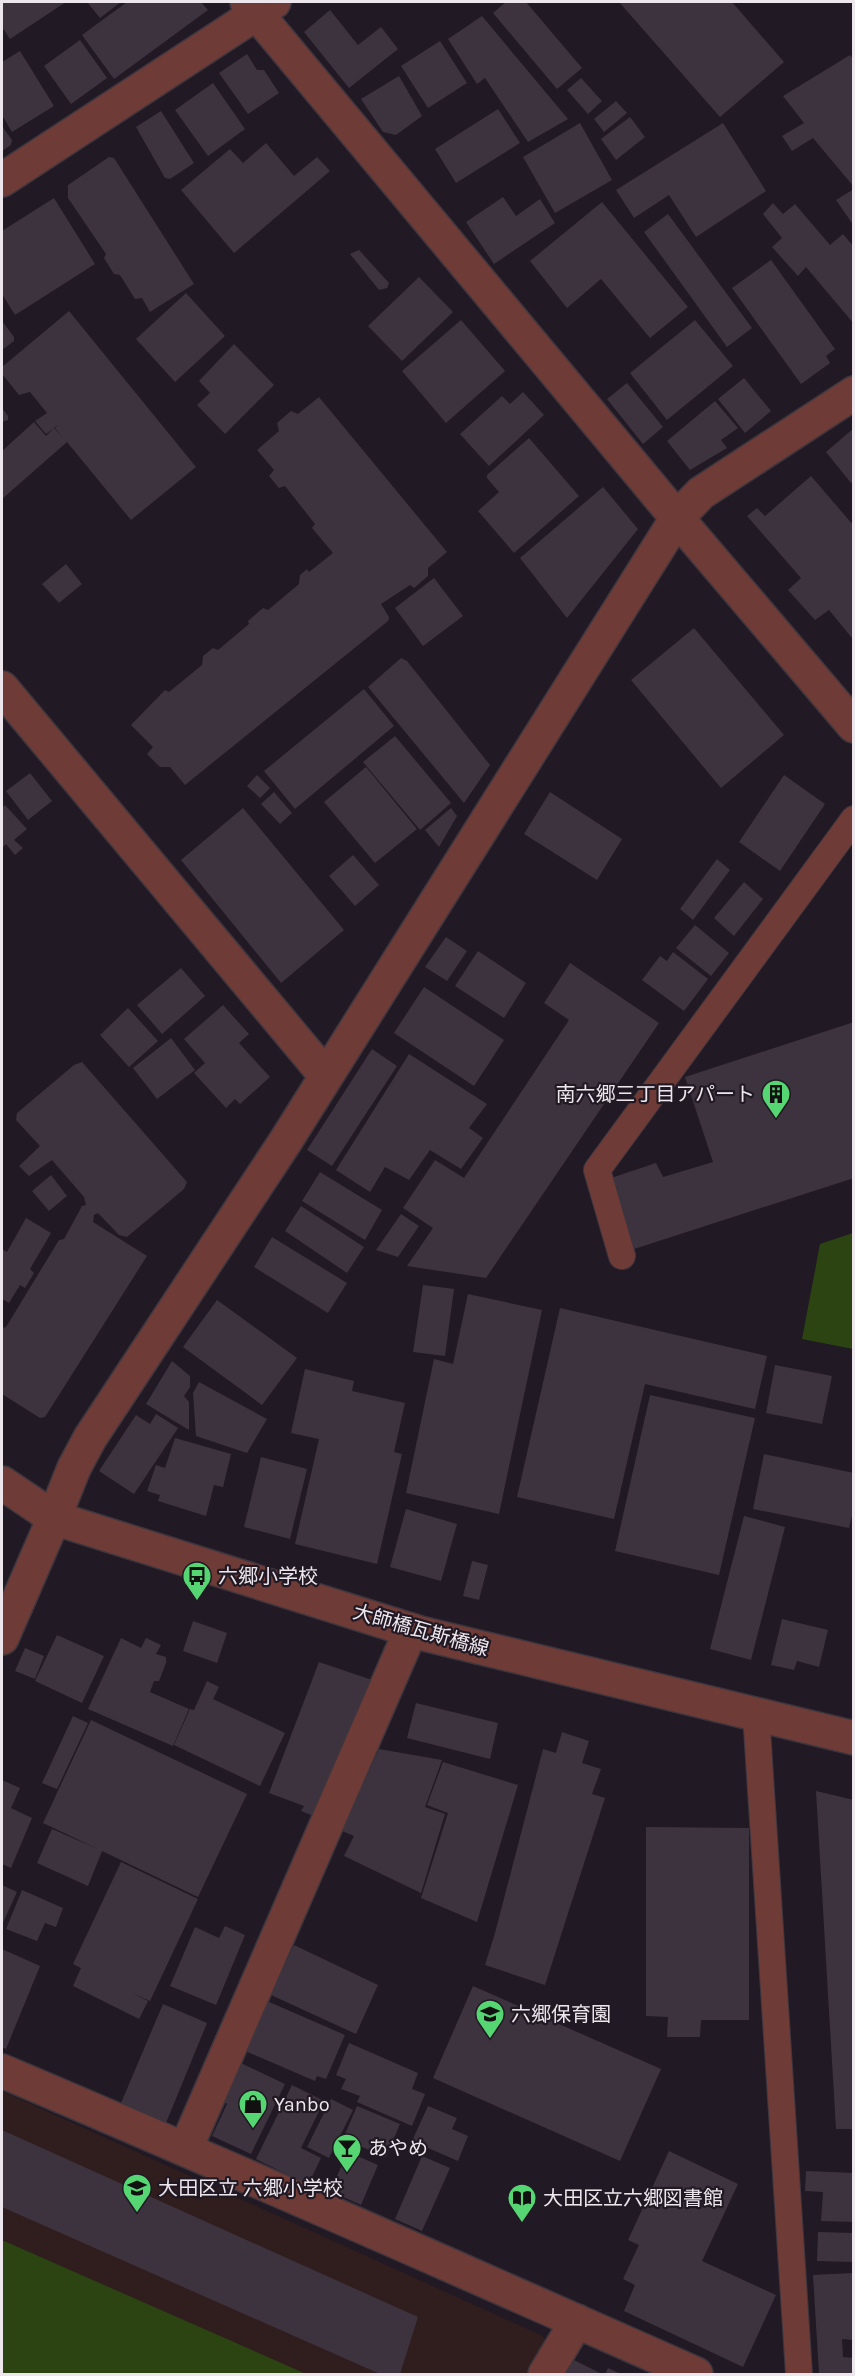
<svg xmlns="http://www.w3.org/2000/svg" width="855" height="2376" viewBox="0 0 855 2376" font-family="Karla,'Noto Sans JP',sans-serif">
<rect width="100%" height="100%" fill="#211923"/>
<path fill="#301d1e" d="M2 2091 543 2336 548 2350 534 2374H2Z"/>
<path fill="#2c4312" d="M853 1233V1349L802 1339 820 1244Z
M2 2240 304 2373 2 2374Z"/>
<path fill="#3d333e" d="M2 2H66L10 39 2 27Z
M87 2H121L100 18Z
M127 2H201L208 10 114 79 82 35Z
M506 2H526L582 68 557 89 493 13Z
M619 2H732L784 62 720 117Z
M330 10 358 45 381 27 398 49 349 88 304 32Z
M482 16 568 119 528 142 485 78 477 84 448 39Z
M80 40 107 78 71 104 44 66Z
M440 41 467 83 428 108 401 66Z
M20 51 54 106 12 132 2 115V62Z
M247 54 257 70H264L279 93 248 114 219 73Z
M850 55 854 60V187L813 138 792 151 782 136 804 123 783 96Z
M399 76 422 116 396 135 383 132 361 99Z
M581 78 602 101 588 114 567 90Z
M213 83 245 129 208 156 175 110Z
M616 101 627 113 604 132 594 119Z
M498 109 520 143 456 183 435 149Z
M161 111 194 163 170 179 165 178 136 127Z
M630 117 645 137 616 160 601 139Z
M580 123 612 180 555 213 523 157Z
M723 123 766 191 696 237 669 195 634 218 616 190Z
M2 126 12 140 11 145 2 151Z
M266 143 294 176 317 157 330 171 234 253 181 190 230 149 243 163Z
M109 157 114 158 194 284 150 312 142 298 135 299 120 275 114 274 104 258 106 254 68 198V185Z
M854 189V226L836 200Z
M503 197 516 216 540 199 555 223 494 264 466 222Z
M54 198 95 264 15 315 2 294V231Z
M602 202 688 307 650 338 601 279 567 308 530 261Z
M773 203 783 214 795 204 830 245 843 234 854 247V324L806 267 798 276 772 247 782 238 763 214Z
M668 214 752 328 727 347 644 232Z
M359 250 389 283 387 288 379 290 350 254Z
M771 260 835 349 826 356 830 363 801 384 732 288Z
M419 277 453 312 402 361 368 326Z
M186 293 225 336 175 382 136 339Z
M69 311 196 467 131 520 67 442 2 499V471L3 470 2 451 34 422 46 436 54 428 63 437 55 428 58 425 46 434 35 421 47 413 30 392 19 395 2 374V367Z
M461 320 505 371 446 423 402 371Z
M695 320 733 366 667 420 630 373Z
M2 321 14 337V341L2 350Z
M234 344 274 385 225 434 197 405 210 393 199 381Z
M744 378 771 411 745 433 718 399Z
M627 383 663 427 643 444 607 399Z
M523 392 544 415 489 466 460 434 502 396 510 404Z
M319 397 447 552 428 568V576L414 588 410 585 381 604 389 617 388 621 185 785 170 767H160L147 754 153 747 131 725 165 690 169 692 202 665 203 656 213 648 218 650 249 624 248 621 263 608 268 610 299 584 300 575 307 569 309 572 333 553 312 528 315 524 285 486 279 488 269 476 274 470 257 450 279 431 277 423 291 411 298 414Z
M715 401 738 428 721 440 727 448 690 470 667 441Z
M2 408 8 416V420L2 422Z
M854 428V481L851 483 826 452Z
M529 438 579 496 514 553 478 511 499 492 487 478V475Z
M811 476 854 526V636L852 638 829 610 815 620 788 590 801 578 747 516 757 508 765 516Z
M603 487 638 529 567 618 520 558Z
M66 564 82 584 59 603 42 584Z
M434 578 463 616 423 646 395 608Z
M694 628 784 735 721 788 631 680Z
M401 658 407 661 490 765 464 803 368 687Z
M364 689 394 726 295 809 264 771Z
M395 736 451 803 420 830 363 762Z
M366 767 417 829 375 863 324 802Z
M30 773 52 801 28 820 6 791Z
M257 775 270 788 260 798 247 786Z
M784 775 825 804 780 871 739 842Z
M274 792 292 813 280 824 261 804Z
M550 792 622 839 597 880 524 834Z
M5 805 27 829 14 840 23 848 15 855 6 844 2 848V808Z
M243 808 344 930 281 983 181 860Z
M451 808 457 816 439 847 425 830Z
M353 855 379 885 355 906 329 876Z
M717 859 730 870 693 920 680 909Z
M744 882 763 899 734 936 714 918Z
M695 925 729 953 711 976 676 948Z
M446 937 467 951 447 981 425 967Z
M478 951 526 983 504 1018 455 986Z
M673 952 708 979 684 1011 642 980 660 956 667 961Z
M570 963 659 1023 486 1278 407 1266 433 1228 403 1208 435 1160 464 1178 569 1020 544 1003Z
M181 968 205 996 162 1034 137 1005Z
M424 987 504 1040 474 1086 394 1033Z
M223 1005 249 1034 239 1043 270 1077 240 1104 235 1099 226 1108 194 1073 205 1063 184 1039Z
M128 1008 158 1041 129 1067 100 1035Z
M854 1022V1178L634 1249 611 1178 656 1163 663 1177 713 1162 685 1077Z
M171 1038 195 1070 157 1099 133 1068Z
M372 1049 397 1066 332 1166 307 1150Z
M409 1054 487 1104 469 1128 483 1138 461 1169 430 1150 409 1180 385 1167 370 1192 336 1170Z
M82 1062 187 1182 184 1189 127 1237 119 1235 98 1213 94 1215 93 1222 147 1256 45 1417 40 1418 2 1394V1328L6 1327 59 1240 64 1239 82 1206 86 1205 84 1197 52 1160 29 1176 19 1166 40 1146 16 1120 17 1113 74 1065Z
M320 1172 382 1210 365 1240 302 1201Z
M51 1175 67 1196 49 1211 32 1191Z
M301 1206 364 1247 347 1273 285 1231Z
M401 1214 419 1226 398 1257 376 1250Z
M26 1218 51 1233 30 1269 34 1273 25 1288 20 1285 9 1303 2 1299V1249L7 1252Z
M272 1237 347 1283 328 1313 254 1267Z
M423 1285 454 1289 445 1356 413 1352Z
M468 1294 542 1310 499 1514 406 1493 434 1359 453 1364Z
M217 1300 297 1358 262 1405 183 1347Z
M560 1308 767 1356 755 1409 645 1384 614 1519 517 1497Z
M172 1361 190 1376V1387L184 1396 189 1402V1430L146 1404Z
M775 1365 832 1376 822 1424 766 1413Z
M305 1369 354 1381 352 1391 405 1403 394 1452 402 1454 377 1564 295 1544 319 1439 291 1433Z
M199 1382 267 1419 247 1453 196 1436 193 1393Z
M650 1395 755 1418 719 1575 615 1551Z
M156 1414 178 1428 134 1494 99 1471 136 1415 150 1424Z
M175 1438 231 1454 223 1487 214 1485 206 1516 158 1501 160 1495 147 1491 156 1465 165 1468Z
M764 1454 854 1473V1507L849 1528 753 1509Z
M261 1457 307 1469 290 1539 244 1527Z
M406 1509 457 1524 441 1581 390 1567Z
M744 1516 785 1527 751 1660 710 1649Z
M472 1561 488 1565 479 1600 463 1596Z
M782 1619 828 1630 819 1667 797 1661 794 1670 771 1665Z
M193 1621 227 1633 217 1663 183 1651Z
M57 1635 104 1656 82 1703 35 1681Z
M121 1638 141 1648 146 1638 161 1645 156 1654 166 1657V1663L159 1681H154L150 1692 189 1709 173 1746 88 1709Z
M25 1648 44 1656 35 1679 15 1671Z
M319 1662 375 1681 316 1817 301 1811 304 1806 269 1793Z
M207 1681 219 1687 213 1699 285 1733 260 1786 174 1745 190 1709 194 1710Z
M416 1703 498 1723 490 1759 407 1738Z
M73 1716 88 1723 57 1789 42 1783Z
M91 1720 247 1794 198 1897 102 1851 88 1886 37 1863 52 1829 100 1850 43 1823Z
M562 1732 589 1741 582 1763 601 1769 592 1794 605 1798 545 1985 485 1965 495 1933 543 1749 556 1753Z
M379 1749 442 1760 425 1807 445 1814 421 1893 344 1856 354 1836 342 1831Z
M443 1762 518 1785 477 1922 421 1898 448 1813 427 1805Z
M2 1780 20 1788 11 1808 32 1818 11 1868 2 1864Z
M816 1791 854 1800V2129H836Z
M646 1827 749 1828V2020H701L700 2037H667L668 2017 646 2016Z
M121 1862 198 1899 150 2001 132 1993 148 2001 139 2019 73 1986 81 1968 73 1964Z
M2 1885 17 1892 2 1925Z
M22 1890 63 1908 56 1927 45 1923 37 1941 6 1929Z
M225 1926 245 1935 216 2005 170 1986 195 1927 219 1938Z
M294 1945 378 1985 356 2034 271 1995Z
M2 1949 40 1966 6 2049 2 2047Z
M473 1986 661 2069 620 2161 433 2078Z
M267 2001 345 2035 326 2079 317 2076 315 2081 245 2051Z
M163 2004 207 2023 166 2123 121 2103Z
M349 2043 418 2073 412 2089 425 2094 412 2126 357 2102 360 2096 341 2089 346 2079 336 2075Z
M241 2063 285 2084 251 2154 212 2136 227 2104 222 2101Z
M292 2085 324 2101 301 2148 321 2158 308 2185 256 2159Z
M331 2099 353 2110 329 2158 307 2147Z
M357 2106 400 2124 386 2157 343 2139Z
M428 2106 457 2118 452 2129 468 2136 458 2161 412 2141Z
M2 2130 418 2317 400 2374H380L2 2207Z
M669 2151 738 2184 702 2261 776 2295 743 2367 624 2311 635 2285 623 2279 639 2245 628 2240Z
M348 2152 378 2165 361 2205 330 2191Z
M422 2156 450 2168 422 2231 395 2219Z
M806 2171 854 2173V2222L821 2221 823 2192 805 2191Z
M818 2232 854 2233V2262L817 2261Z
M854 2273V2340L842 2339 843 2357 854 2358V2374H819L813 2275Z
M570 2358 602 2374H562Z
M608 2368 621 2374H605Z"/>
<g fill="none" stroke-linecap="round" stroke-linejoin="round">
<g stroke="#3e363f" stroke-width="28">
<path id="service" d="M622 1256 597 1170 854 819
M756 1714 799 2374"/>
</g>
<g stroke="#3e363f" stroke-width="36">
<path id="minor" d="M2 180 274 2
M2 688 326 1076
M2 1638 54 1518 74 1468 90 1438 285 1142 677 518 701 493 854 393
M2 2071C234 2169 465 2272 696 2374
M186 2148 411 1630
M545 2374 577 2321"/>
</g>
<g stroke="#3e363f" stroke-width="36">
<path id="tertiary" d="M247 2 677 518 854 726
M2 1483 54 1518 420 1633 854 1738"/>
</g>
<use href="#service" stroke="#6f3b36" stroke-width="26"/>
<use href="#minor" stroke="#6f3b36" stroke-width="33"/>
<use href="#tertiary" stroke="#6f3b36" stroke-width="33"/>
</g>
<defs>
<g id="building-pin" transform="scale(1.5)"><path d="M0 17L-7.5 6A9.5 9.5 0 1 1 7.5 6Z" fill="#55d672" stroke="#211923"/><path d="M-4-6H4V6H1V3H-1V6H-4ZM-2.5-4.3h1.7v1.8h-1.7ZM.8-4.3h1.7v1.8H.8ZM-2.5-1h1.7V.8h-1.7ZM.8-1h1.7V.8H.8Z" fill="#111"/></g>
<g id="bus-pin" transform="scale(1.5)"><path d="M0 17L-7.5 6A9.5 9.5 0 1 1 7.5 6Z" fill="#55d672" stroke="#211923"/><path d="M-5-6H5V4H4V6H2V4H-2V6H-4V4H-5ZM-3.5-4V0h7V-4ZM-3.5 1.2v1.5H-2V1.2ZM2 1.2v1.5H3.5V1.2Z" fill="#111"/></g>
<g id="school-pin" transform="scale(1.5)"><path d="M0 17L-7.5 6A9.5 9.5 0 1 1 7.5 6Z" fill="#55d672" stroke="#211923"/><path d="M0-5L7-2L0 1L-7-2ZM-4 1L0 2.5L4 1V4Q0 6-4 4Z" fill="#111"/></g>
<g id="shop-pin" transform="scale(1.5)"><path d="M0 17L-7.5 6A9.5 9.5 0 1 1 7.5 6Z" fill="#55d672" stroke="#211923"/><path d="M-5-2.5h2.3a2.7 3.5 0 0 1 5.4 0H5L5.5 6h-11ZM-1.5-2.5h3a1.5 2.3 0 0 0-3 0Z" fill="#111"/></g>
<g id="bar-pin" transform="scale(1.5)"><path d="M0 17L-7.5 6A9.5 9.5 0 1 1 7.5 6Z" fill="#55d672" stroke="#211923"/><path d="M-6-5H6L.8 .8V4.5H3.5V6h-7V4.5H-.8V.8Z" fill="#111"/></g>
<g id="library-pin" transform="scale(1.5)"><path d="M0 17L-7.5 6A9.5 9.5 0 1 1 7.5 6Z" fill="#55d672" stroke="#211923"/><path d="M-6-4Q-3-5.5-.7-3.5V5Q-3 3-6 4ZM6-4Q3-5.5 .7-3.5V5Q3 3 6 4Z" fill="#111"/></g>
</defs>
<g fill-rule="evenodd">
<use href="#building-pin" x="776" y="1094"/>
<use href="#bus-pin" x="197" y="1576"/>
<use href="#school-pin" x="490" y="2014"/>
<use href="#shop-pin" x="253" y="2104"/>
<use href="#bar-pin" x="347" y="2148"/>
<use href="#school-pin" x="137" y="2188"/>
<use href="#library-pin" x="522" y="2198"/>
</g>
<g text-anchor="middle" stroke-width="4.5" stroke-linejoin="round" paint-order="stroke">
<g font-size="20" fill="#ede6ed" stroke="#211923" text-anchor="start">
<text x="755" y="1101" text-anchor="end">南六郷三丁目アパート</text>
<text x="218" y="1583">六郷小学校</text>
<text x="511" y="2021">六郷保育園</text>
<text x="274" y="2111">Yanbo</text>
<text x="368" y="2155">あやめ</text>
<text x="158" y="2195">大田区立 六郷小学校</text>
<text x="543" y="2205">大田区立六郷図書館</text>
</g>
<g font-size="20" fill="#ede6ed" stroke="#211923">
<text transform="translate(421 1630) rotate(16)" y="7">大師橋瓦斯橋線</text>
</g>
</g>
<rect width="855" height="2376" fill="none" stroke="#ede6ed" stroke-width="6"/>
</svg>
